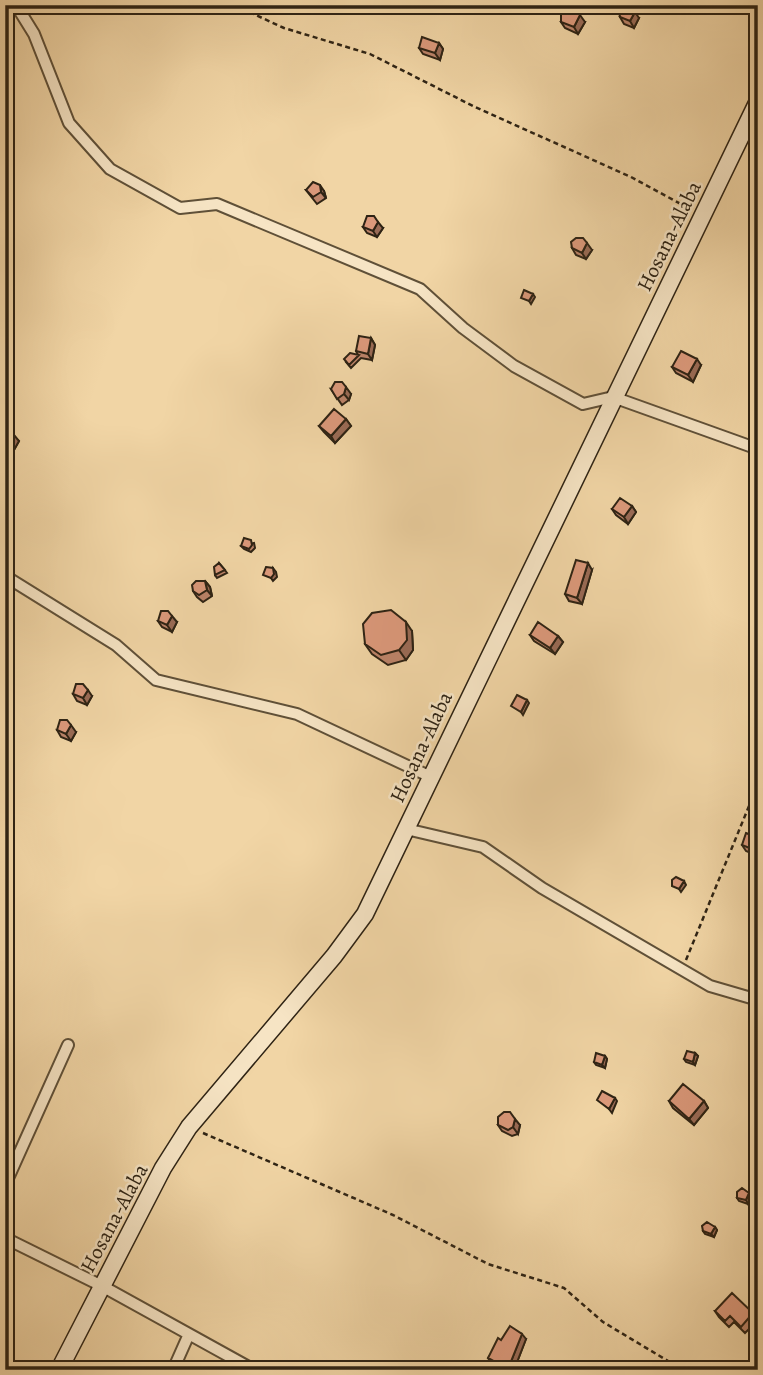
<svg xmlns="http://www.w3.org/2000/svg" width="763" height="1375" viewBox="0 0 763 1375" font-family="Alegreya,serif">
<rect width="100%" height="100%" fill="#f1d5a5"/>
<filter id="stains"><feTurbulence type="fractalNoise" baseFrequency=".00286" numOctaves="4"/><feColorMatrix values="0 0 0 0 .2 0 0 0 0 .09 0 0 0 0 .02 0 0 0 .5 -.17"/></filter>
<radialGradient id="worn" r=".72"><stop offset=".6" stop-color="#630" stop-opacity="0"/><stop offset="1" stop-color="#630" stop-opacity=".3"/></radialGradient>
<g fill="none" stroke-linecap="round" stroke-linejoin="round">
<g stroke="#5f5038" stroke-width="14">
<path id="street" d="M16 5 34 34 69 123 110 169 180 208 217 204 420 289 463 328 514 366 583 404 613 397 758 449
M5 576 116 645 156 680 297 714 431 777
M406 829 483 847 542 888 710 986 758 1000
M5 1185 68 1045
M5 1238 102 1286 254 1370
M173 1370 189 1334"/>
</g>
<g stroke="#2e2314" stroke-width="19">
<path id="secondary" d="M59 1370 163 1168 189 1127 334 956 365 914 758 101"/>
</g>
<path stroke="#2e2314" stroke-width="2.5" stroke-dasharray="5 3.5" stroke-linecap="butt" d="M234 5 284 28 370 54 475 107 631 177 690 209
M686 960 758 784
M203 1133 393 1215 488 1264 564 1288 603 1322 683 1370"/>
<use href="#street" stroke="#f6e4c4" stroke-width="10"/>
<use href="#secondary" stroke="#f6e4c4" stroke-width="16"/>
</g>
<path fill="#bd846a" stroke="#2e2314" stroke-width="2" d="M620 17 639 18 634 28 624 24Z
M561 22H585L578 34 565 28Z
M439 43 443 49 440 60 423 54 419 48Z
M306 190 324 191 326 198 317 204Z
M363 227 383 228 377 237 367 233Z
M572 248 592 250 586 259 576 255Z
M371 338 375 345 372 360 361 358 351 368 346 362 358 355 356 351Z
M701 365 693 382 676 373 672 367Z
M331 389 351 394 349 400 342 405Z
M346 419 351 426 335 443 324 432 319 426Z
M5 429 19 441 14 450 5 446Z
M632 506 636 512 628 524 616 515 612 509Z
M254 543 255 548 251 552 244 549 241 546Z
M219 563 227 573 217 578 215 575Z
M592 570 582 604 569 601 565 594Z
M205 581 210 587 212 596 203 602 197 597 193 591Z
M158 621 177 622 172 632 162 627Z
M412 631 413 650 406 660 388 665 372 654 365 644Z
M530 635 558 636 563 642 555 654 534 641Z
M5 645 8 650 10 656 5 659Z
M73 694 92 696 87 705 77 701Z
M57 730 76 732 71 741 61 737Z
M758 838V856L746 851 742 845Z
M695 1053 698 1056 695 1065 686 1062 684 1059Z
M605 1056 607 1059 605 1068 596 1065 594 1062Z
M669 1101H704L708 1108 694 1125 673 1108Z
M498 1125H520L518 1134 512 1136 502 1131Z
M752 1196 748 1204 739 1201 737 1198Z
M715 1227 717 1230 714 1237 705 1234 703 1231Z
M715 1311 753 1313 758 1320 745 1333 734 1322 729 1327 719 1317Z
M526 1339 514 1370H503L492 1364 488 1358 501 1340Z"/>
<path fill="#9a6b56" stroke="#2e2314" stroke-width="2" d="M635 12 639 18 634 28 630 21Z
M580 15 585 22 578 34 574 27Z
M439 43 443 49 440 60 435 53Z
M320 185 324 191 326 198 321 192Z
M378 222 383 228 377 237 373 231Z
M587 243 592 250 586 259 582 253Z
M533 294 535 297 531 304 529 301Z
M371 338 375 345 372 360 368 354Z
M697 359 701 365 693 382 688 375Z
M346 387 351 394 349 400 344 394Z
M346 419 351 426 335 443 331 436Z
M14 435 19 441 14 450 9 443Z
M632 506 636 512 628 524 624 517Z
M588 563 592 570 582 604 577 598Z
M273 568 276 572 277 577 273 581 271 578Z
M205 581 210 587 212 596 207 590Z
M172 616 177 622 172 632 167 625Z
M406 622 412 631 413 650 406 660 399 650Z
M558 636 563 642 555 654 550 648Z
M5 645 8 650 10 656 5 650Z
M88 690 92 696 87 705 83 698Z
M527 700 529 703 523 715 521 712Z
M71 725 76 732 71 741 66 734Z
M684 881 686 885 681 892 679 889Z
M695 1053 698 1056 695 1065 693 1062Z
M605 1056 607 1059 605 1068 602 1065Z
M615 1098 617 1101 612 1113 609 1109Z
M704 1101 708 1108 694 1125 689 1119Z
M515 1119 520 1125 518 1134 513 1127Z
M749 1193 752 1196 748 1204 746 1200Z
M715 1227 717 1230 714 1237 711 1234Z
M522 1334 526 1339 514 1370H509L508 1369Z"/>
<path fill="#dc997b" stroke="#2e2314" stroke-width="2" d="M623 6H631L635 12 630 21 620 17 619 11Z
M566 8H575L580 15 574 27 561 22V14Z
M422 37 439 43 435 53 419 48Z
M313 182 320 185 321 192 313 197 306 190Z
M367 216H374L378 222 373 231 363 227Z
M576 238H583L587 243 582 253 572 248 571 242Z
M524 290 533 294 529 301 521 298Z
M359 336 371 338 368 354 356 351Z
M681 351 697 359 688 375 672 367Z
M350 353 359 355 349 365 344 359Z
M335 382H342L346 387 344 394 337 399 331 389Z
M334 409 346 419 331 436 319 426Z
M5 429H10L14 435 9 443 5 442Z
M620 498 632 506 624 517 612 509Z
M244 538 251 540 252 545 249 549 241 546Z
M576 560 588 563 577 598 565 594Z
M219 563 225 570 215 575 214 567Z
M266 567 273 568 274 574 271 578 263 575Z
M196 581H205L207 590 199 595 193 591 192 585Z
M391 610 406 622 407 640 399 650 381 655 365 644 363 624 372 613Z
M161 611H168L172 616 167 625 158 621Z
M538 622 558 636 550 648 530 635Z
M76 684H83L88 690 83 698 73 694Z
M517 695 527 700 521 712 511 706Z
M60 720H67L71 725 66 734 57 730Z
M752 808 758 809V819L750 816Z
M746 833 758 838 757 851 742 845Z
M676 877 684 881 679 889 672 886V880Z
M687 1051 695 1053 693 1062 684 1059Z
M596 1053 605 1056 602 1065 594 1062Z
M683 1084 704 1101 689 1119 669 1101Z
M602 1091 615 1098 609 1109 597 1100Z
M504 1112H510L515 1119 513 1127 508 1130 498 1125V1117Z
M742 1188 749 1193 746 1200 737 1198V1192Z
M707 1222 715 1227 711 1234 703 1231 702 1226Z
M732 1293 753 1313 741 1327 730 1316 725 1321 715 1311Z
M510 1326 522 1334 508 1369 488 1358 498 1338 501 1340Z"/>
<g text-anchor="middle" stroke-width="5" stroke-linejoin="round" paint-order="stroke">
<g font-size="21" fill="#2e2314" stroke="#f6e4c4">
<text transform="translate(669 236) rotate(-64)" y="7">Hosana-Alaba</text>
<text transform="translate(421 747) rotate(-65)" y="7">Hosana-Alaba</text>
<text transform="translate(114 1218) rotate(-62)" y="7">Hosana-Alaba</text>
</g>
</g>
<rect width="763" height="1375" fill="none" stroke="#f1d5a5" stroke-width="28"/>
<rect x="7" y="7" width="749" height="1361" fill="none" stroke="#2e2314" stroke-width="3.5"/>
<rect x="14" y="14" width="735" height="1347" fill="none" stroke="#2e2314" stroke-width="2"/>
<rect width="100%" height="100%" filter="url(#stains)"/>
<rect width="100%" height="100%" fill="url(#worn)"/>
</svg>
